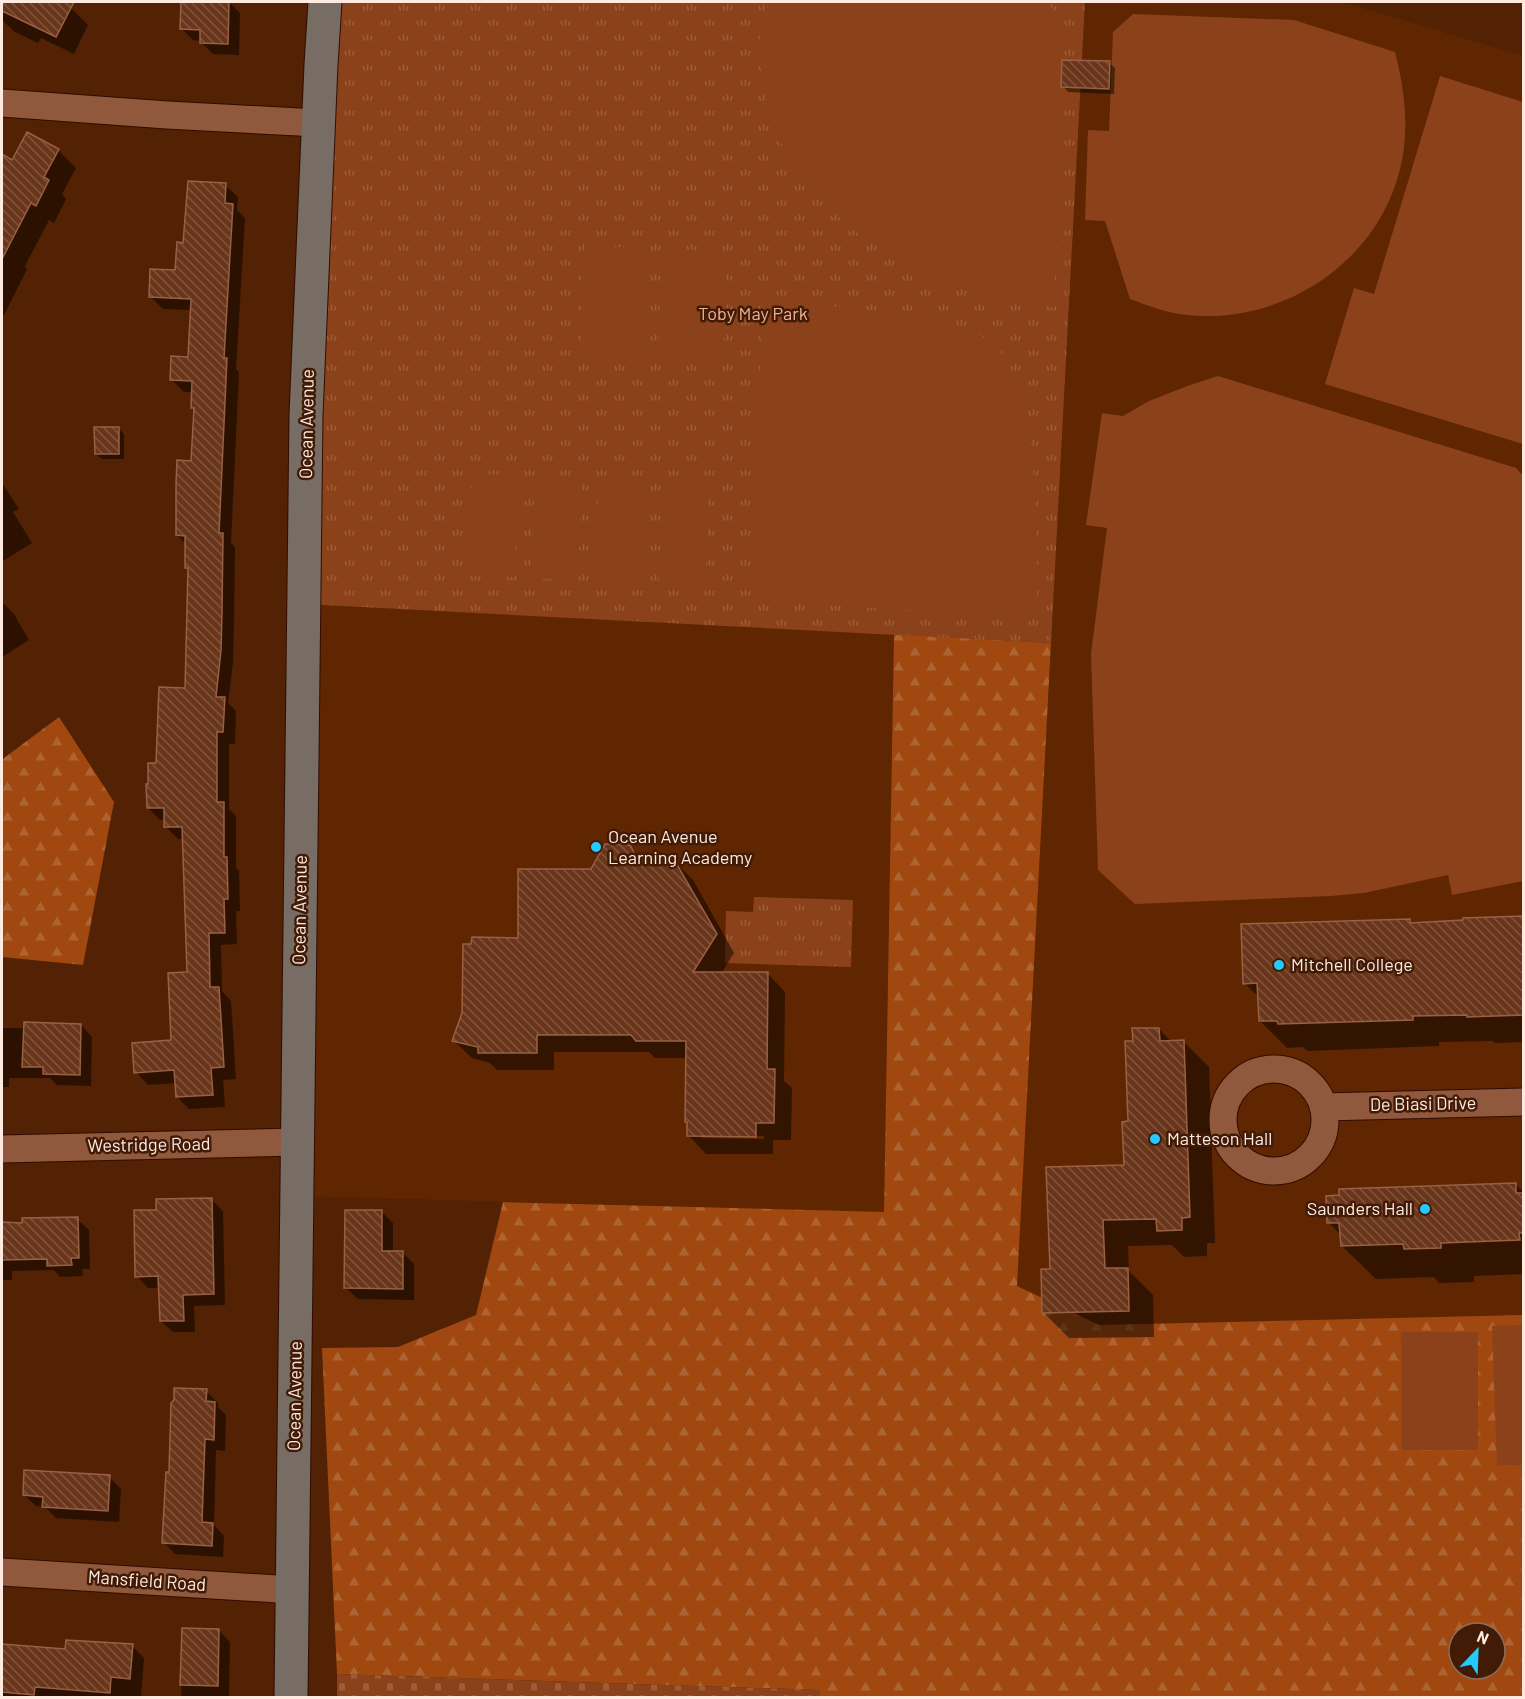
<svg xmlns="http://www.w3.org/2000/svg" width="1525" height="1699" viewBox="0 0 1525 1699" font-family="Barlow,sans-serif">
<defs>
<pattern id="forest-firs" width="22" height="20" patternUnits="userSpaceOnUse" patternTransform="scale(1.5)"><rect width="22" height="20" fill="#a04810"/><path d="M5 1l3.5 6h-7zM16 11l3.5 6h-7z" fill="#ae6332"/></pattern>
<pattern id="cemetery-stones" width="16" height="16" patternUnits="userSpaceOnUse" patternTransform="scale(1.5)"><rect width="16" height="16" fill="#8b421a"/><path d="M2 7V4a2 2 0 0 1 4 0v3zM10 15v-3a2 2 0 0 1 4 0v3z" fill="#9c5d3b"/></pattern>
<pattern id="park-tufts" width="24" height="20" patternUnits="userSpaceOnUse" patternTransform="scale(1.5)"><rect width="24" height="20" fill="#8b421a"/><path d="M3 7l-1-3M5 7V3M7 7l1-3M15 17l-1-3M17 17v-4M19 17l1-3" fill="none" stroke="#9c5d3b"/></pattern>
<pattern id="building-back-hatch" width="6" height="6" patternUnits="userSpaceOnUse" patternTransform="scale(1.5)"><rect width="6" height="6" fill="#6a361b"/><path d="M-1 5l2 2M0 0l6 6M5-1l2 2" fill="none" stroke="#80533c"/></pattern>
</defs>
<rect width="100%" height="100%" fill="#532103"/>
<path fill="#602602" d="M1085 2H1343L1523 56V1594L1005 1511Z
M304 604 894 634 884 1212 297 1196Z"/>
<path fill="url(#forest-firs)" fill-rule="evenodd" d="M894 634 1051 643 1017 1286 1099 1325 1523 1315V1697L820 1698 819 1690 337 1674 322 1348 398 1347 476 1315 503 1202 884 1212ZM1459 1633H1495V1669H1459Z
M59 717 114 802 83 965 2 957V761L4 758Z"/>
<path fill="url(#cemetery-stones)" d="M337 1674 820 1690V1697L337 1698Z"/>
<path fill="url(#park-tufts)" d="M325 2H1085L1051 643 304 604Z
M754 897 853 900 851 967 725 963 726 911 753 912Z"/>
<path fill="#8b421a" d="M770 2H1046L1062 19 1054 308 1009 300 951 286 903 263 853 230 810 189 776 135 762 83 759 45 762 15Z
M1133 14 1294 20 1395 52C1404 88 1409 123 1402 160 1383 259 1286 325 1187 315 1167 313 1149 306 1130 299L1105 221 1085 220 1088 130 1109 131 1113 32Z
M1440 76 1523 102V444L1325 384 1354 288 1374 294Z
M584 246 648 248 644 358 580 356Z
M662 249 727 251 723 361 658 359Z
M763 303C797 305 833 305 867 310 884 312 900 315 917 318 940 322 966 326 986 339 1045 375 1036 555 1037 618L776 602 757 583 752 555Z
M1218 376 1516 468 1523 476V881L1452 895 1448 875 1364 893 1331 896 1135 904 1098 870 1091 654 1107 528 1086 525 1102 413 1123 416 1149 401 1190 385Z
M472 474 518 475 514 577 468 575Z
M535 476 582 478 578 580 531 578Z
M599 479 646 481 642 582 595 581Z
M663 481 709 483 705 585 659 583Z
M1523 1325V1465L1497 1466 1492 1326Z
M1401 1332H1478V1450H1402Z"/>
<path fill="#0007" fill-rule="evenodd" d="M2 2H58L70 7 88 25 74 54 41 38 38 43 15 32 2 20Z
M182 2H229L240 13 239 55 213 54 201 42V41L193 40 181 28Z
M1109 63 1115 68 1114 94 1068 92 1063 86Z
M58 150 76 168 62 194 66 199 54 223 49 220 25 266 27 269 4 315 2 314V160L3 157 13 162Z
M225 185 238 197 237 210 245 218 236 369 239 372 231 543 235 547 234 625 233 663 228 703 236 711 235 744H229V809L236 816V868L239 871 240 911H236L237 944 221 945 222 991 231 1001 236 1079 223 1080 225 1107 189 1109 177 1097 176 1083 148 1085 136 1072 173 1041 188 974 184 839H178L165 826V820H160L148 808 157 765 186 690 189 571 186 567V544L177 535 192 463 195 410 193 407V392H184L171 379 190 358 192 310 163 309 150 296 176 272 185 244Z
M118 428 124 434V459H102L96 454Z
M2 483 19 509 13 512 32 543 3 561 2 559Z
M2 602 14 614 29 640 2 657Z
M629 846 645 862H675L693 880 734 953 721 974H768L785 992 784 1081 792 1088 791 1140H773V1154H706L689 1136 688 1058H655L649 1052H554V1070H497L490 1063 472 1058 454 1041 519 940 592 871ZM702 1135 764 1136V1139L702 1138Z
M1524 918V1042L1495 1043 1493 1041 1439 1042V1046L1307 1051 1303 1047 1287 1048 1260 1021V998L1244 983 1409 920 1413 924Z
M81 1025 92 1037 91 1086 57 1085 50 1078H9V1087H2V1028H25Z
M1159 1029 1172 1042 1183 1041 1209 1067 1215 1243H1207V1256L1184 1257 1172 1245 1128 1246 1129 1271 1153 1295 1154 1337 1069 1338 1043 1312 1052 1271 1125 1167 1134 1043Z
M1515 1184 1524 1192V1274L1474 1276V1282L1439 1283 1434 1277 1376 1279 1342 1246V1236L1328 1222Z
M212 1200 223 1211 225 1305 194 1306 195 1332H173L161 1321 160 1288H148L137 1276 157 1211Z
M382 1212 393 1223V1253H403L414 1264V1300L358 1299 346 1288Z
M77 1219 89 1230 90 1269H82L83 1276 60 1277 54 1270 12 1271V1280H2V1223L24 1224Z
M206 1391 218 1403V1407L226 1415 225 1451 216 1450 214 1525 224 1536 223 1557 175 1554 164 1542 171 1473 175 1401Z
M109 1477 121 1489 119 1522 56 1518 45 1507 36 1506 24 1495Z
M184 1629 219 1631 230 1642 229 1697 181 1698Z
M2 1645 66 1651 132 1646 144 1658 141 1698H2Z"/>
<path fill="url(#building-back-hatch)" stroke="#996045" stroke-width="1.5" d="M2 2H74L56 37 2 11Z
M181 2H229L228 44 200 43V30L180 29Z
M1062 60 1110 61 1109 89 1061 87Z
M27 132 59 149 44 177 49 180 36 206 31 203 2 259V154L12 160Z
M188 181 226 183 225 203 233 204 224 358H227L219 533H223L222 612 221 650 216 697H225L223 732H217V802H224V857H227L228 899H224L225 933H209L210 987H219L224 1067 211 1068 213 1095 176 1097 174 1070 134 1073 132 1043 171 1040 168 973 187 972 182 827H164V808H147L146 784H148V763H156L159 687 185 688 188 568H185V536L176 535V484L177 460 191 461 194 408H191L192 381 170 380 171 356 188 357 191 299 149 297 150 269 175 270 177 242 183 243Z
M94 427H119V454H95Z
M605 844 630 845 638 860 675 861 717 934 693 972H768L767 1069H775L774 1123H756V1137L687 1136V1122H685L686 1041H636L631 1035H537V1053H478V1047L452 1041 462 1013 463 944H471L472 937 518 938V869H591Z
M1524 916V1015L1467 1017V1015L1413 1016V1020L1278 1024 1277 1021H1259L1257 983 1243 984 1241 924 1410 919V923L1463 920V918Z
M24 1022 81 1024 80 1075 43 1074V1067H22Z
M1132 1028H1159L1160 1041 1184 1040 1190 1217 1182 1218V1230L1157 1231 1156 1219 1103 1220 1105 1268H1128L1129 1311 1042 1313 1041 1269H1050L1046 1167 1124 1165 1122 1122 1128 1121 1125 1041H1133Z
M1516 1183V1193H1524V1233H1519L1520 1240 1441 1243V1248L1404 1249 1403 1244 1341 1246 1339 1223H1327L1326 1196 1339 1195V1189Z
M212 1198 214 1294 183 1295 184 1321H160L158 1276 135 1277 134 1210H156V1199Z
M345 1210H382V1251H403V1289L344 1288Z
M78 1217 79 1258H71L72 1265 47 1266V1259L2 1260V1222L22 1223V1218Z
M174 1388 207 1389 206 1401 215 1402 214 1440 205 1439 202 1522 213 1523 212 1546 162 1543 166 1472H169L171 1403 174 1400Z
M24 1470 110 1475 108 1511 42 1507 43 1497 23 1495Z
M182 1628 219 1629 218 1686 180 1685Z
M66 1640 133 1644 130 1679 111 1677 110 1693 35 1687 34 1695 2 1692V1644L65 1649Z"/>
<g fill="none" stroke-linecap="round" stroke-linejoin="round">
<g stroke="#310c00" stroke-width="29">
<path id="street" d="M2 103 167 115 318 123
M1223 1120a51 51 0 1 1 102 0a51 51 0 1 1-102 0Z
M1323 1107 1524 1102
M2 1149 297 1142
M2 1572 293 1590"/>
</g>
<g stroke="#310c00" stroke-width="35">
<path id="secondary" d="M291 1698 306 415 321 65 325 2"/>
</g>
<use href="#street" stroke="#90593d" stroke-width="27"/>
<use href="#secondary" stroke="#776d64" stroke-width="33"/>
</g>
<g fill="#24c9fe" stroke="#421b06" stroke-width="2">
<circle cx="596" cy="847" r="6"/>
<circle cx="1279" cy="965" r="6"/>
<circle cx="1155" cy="1139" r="6"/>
<circle cx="1425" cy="1209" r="6"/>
</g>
<g text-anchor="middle" stroke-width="5" stroke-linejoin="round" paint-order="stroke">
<g font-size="18" fill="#eeb397" stroke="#421b06">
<text x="753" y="320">Toby May Park</text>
</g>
<g font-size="18" fill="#feeae0" stroke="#421b06">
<text transform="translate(307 424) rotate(-89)" y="6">Ocean Avenue</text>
<text transform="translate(300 910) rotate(-89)" y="6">Ocean Avenue</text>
<text transform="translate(1423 1104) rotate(-1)" y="6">De Biasi Drive</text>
<text transform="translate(149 1145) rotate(-1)" y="6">Westridge Road</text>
<text transform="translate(295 1396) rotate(-89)" y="6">Ocean Avenue</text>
<text transform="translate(147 1581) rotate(4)" y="6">Mansfield Road</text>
</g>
<g font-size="18" fill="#feeae0" stroke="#421b06" text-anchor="start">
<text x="608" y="843">Ocean Avenue<tspan x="608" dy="21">Learning Academy</tspan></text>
<text x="1291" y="971">Mitchell College</text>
<text x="1167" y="1145">Matteson Hall</text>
<text x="1413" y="1215" text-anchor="end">Saunders Hall</text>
</g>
</g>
<rect width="1525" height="1699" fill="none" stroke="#feeae0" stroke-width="6"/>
<g transform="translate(1477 1651) rotate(23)"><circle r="28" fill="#421b06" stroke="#8d6e5d" stroke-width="1.5"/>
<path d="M0-4.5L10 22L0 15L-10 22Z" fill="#24c9fe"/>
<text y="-9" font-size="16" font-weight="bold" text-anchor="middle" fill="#feeae0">N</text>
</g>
</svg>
